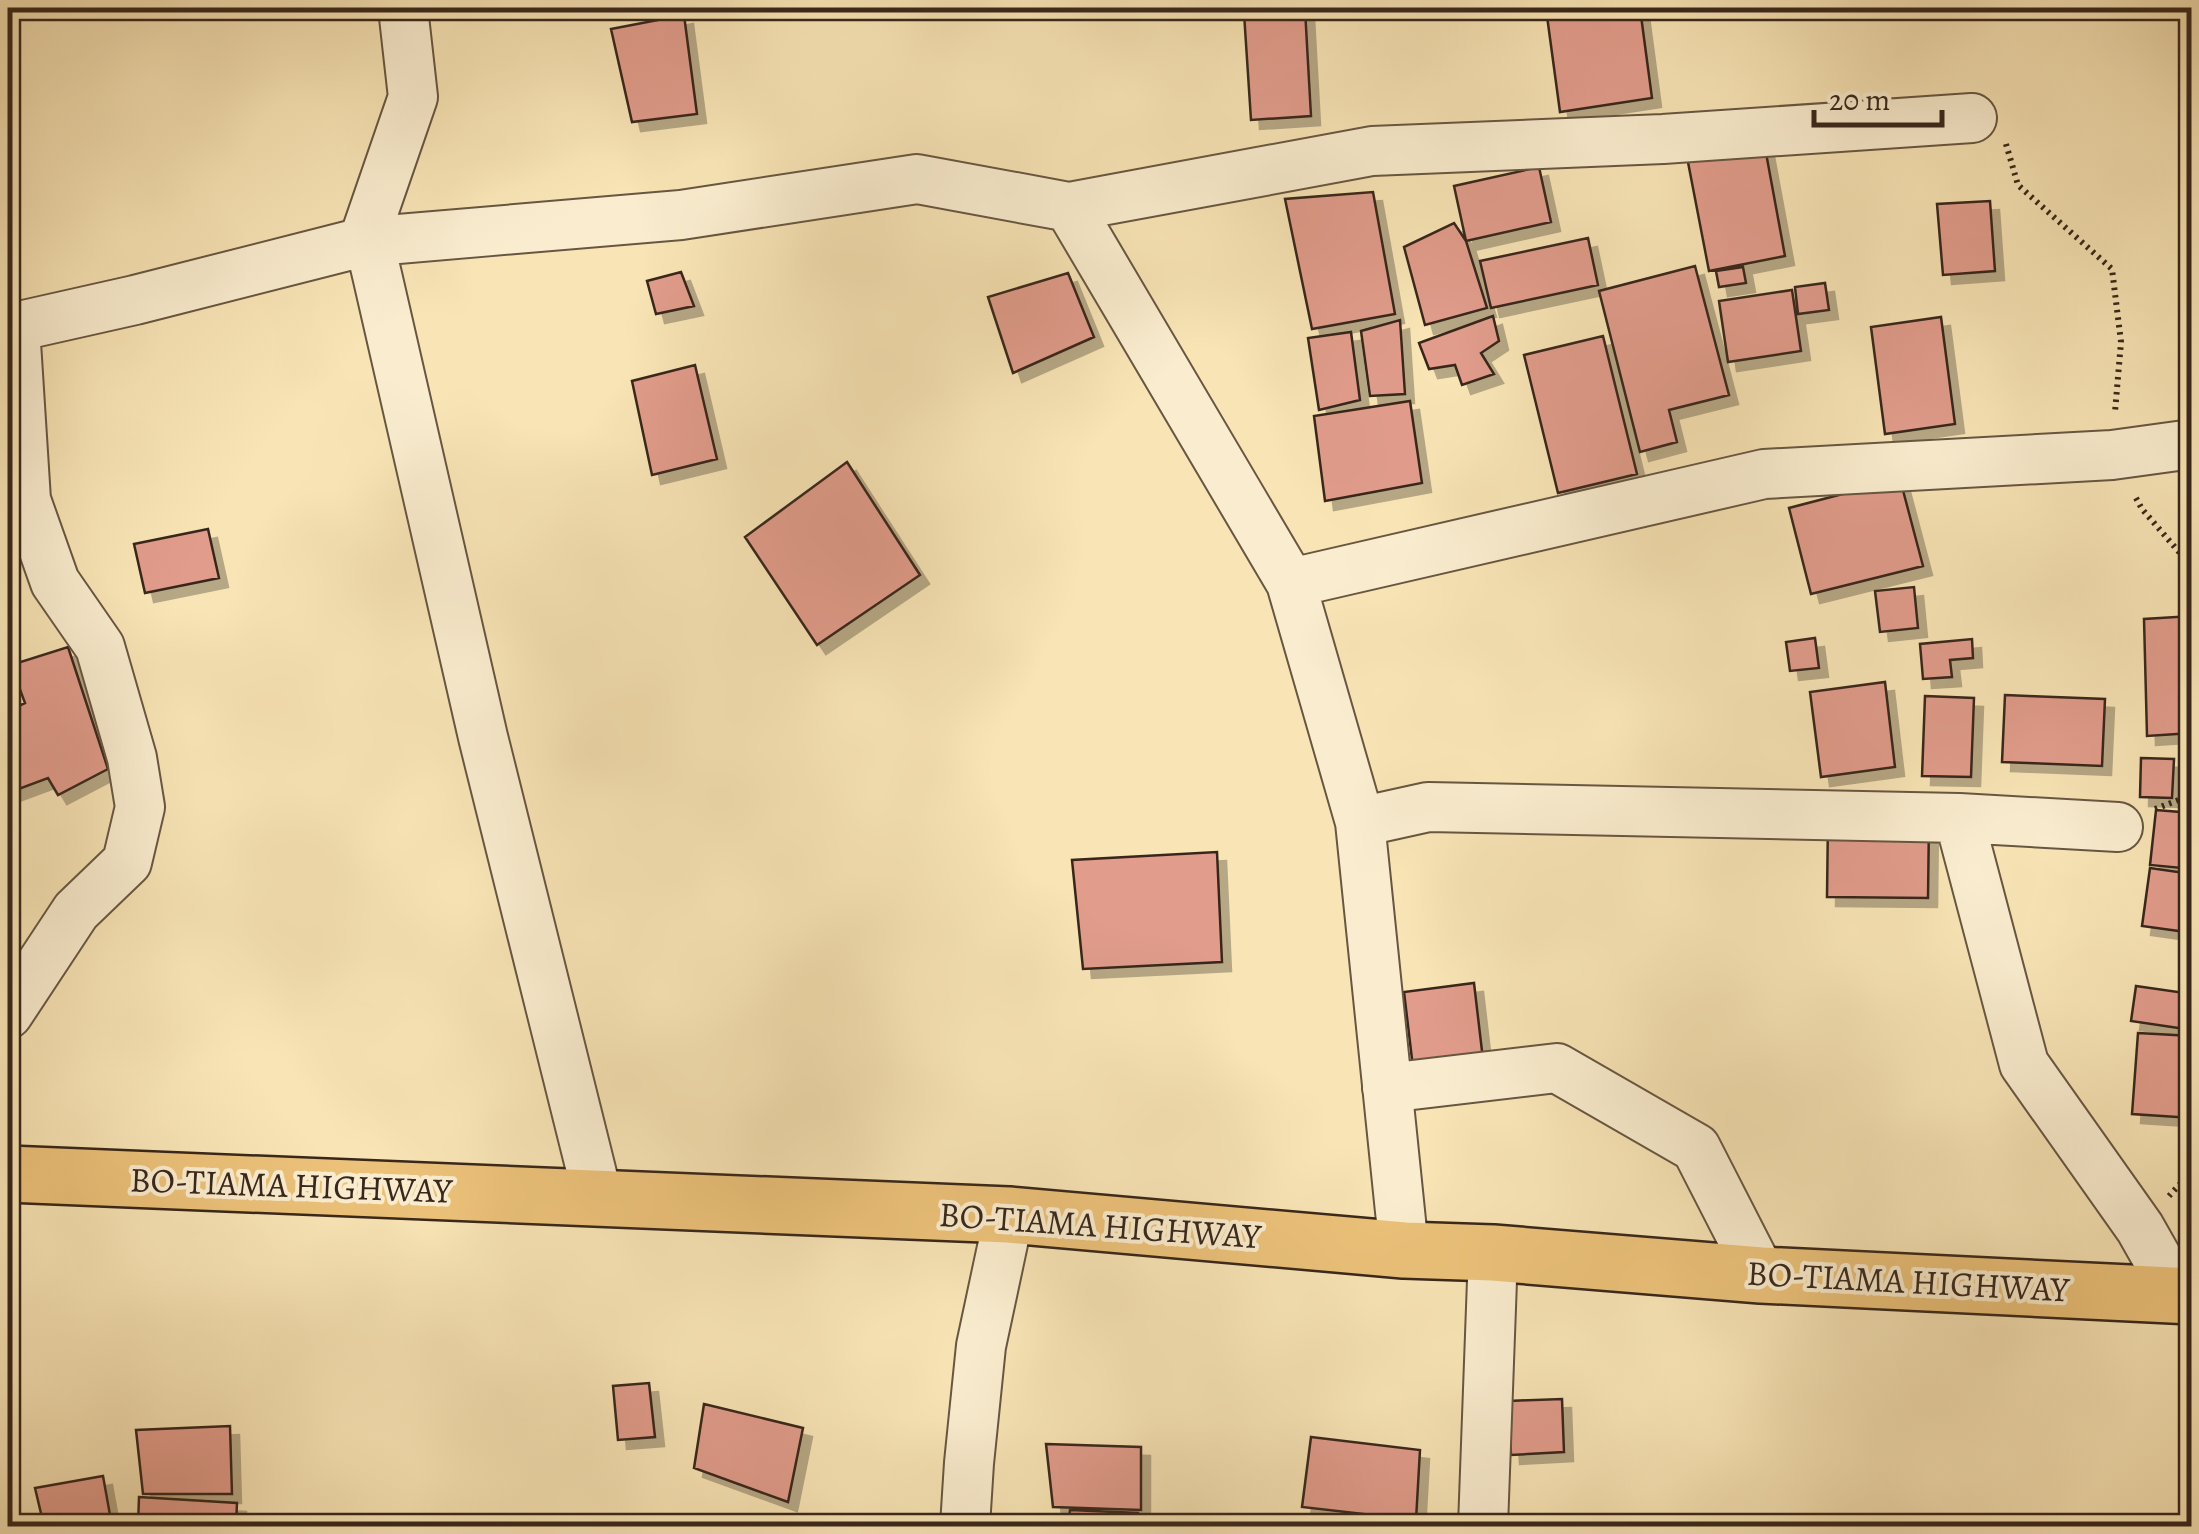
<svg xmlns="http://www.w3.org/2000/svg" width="2199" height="1534" viewBox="0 0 2199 1534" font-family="Alegreya,serif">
<defs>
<filter id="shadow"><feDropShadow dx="9" dy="9" stdDeviation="0" flood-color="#0004"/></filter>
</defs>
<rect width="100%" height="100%" fill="#f8e4b5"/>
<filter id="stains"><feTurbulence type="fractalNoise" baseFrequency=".002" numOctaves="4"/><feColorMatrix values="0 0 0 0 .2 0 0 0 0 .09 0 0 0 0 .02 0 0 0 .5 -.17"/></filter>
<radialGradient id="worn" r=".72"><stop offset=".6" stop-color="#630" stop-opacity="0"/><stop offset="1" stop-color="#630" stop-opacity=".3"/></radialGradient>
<path fill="#e19c8b" stroke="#38271b" stroke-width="2.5" filter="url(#shadow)" d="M1607 8H1640L1652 98 1560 112 1547 16Z
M1305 9 1311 116 1251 120 1244 13Z
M684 15 697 114 632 122 611 29Z
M1764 142 1785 256 1709 271 1687 157Z
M1539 167 1551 222 1466 241 1454 186Z
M1373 192 1395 314 1312 329 1285 199Z
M1990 201 1995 271 1943 275 1937 204Z
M1454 223 1466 241 1487 308 1425 325 1404 247Z
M1588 238 1598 285 1491 308 1480 261Z
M1695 266 1729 395 1669 410 1677 442 1640 452 1599 291Z
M1743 267 1746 283 1719 287 1716 271Z
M681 272 694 306 656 314 647 281Z
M1068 273 1094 337 1013 373 988 297Z
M1825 283 1829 310 1798 314 1795 287Z
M1792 290 1801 351 1728 362 1719 301Z
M1493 316 1499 341 1481 353 1494 374 1462 385 1455 365 1429 369 1419 343Z
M1941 317 1955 424 1885 434 1871 327Z
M1400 320 1405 394 1370 396 1361 331Z
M1351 332 1360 400 1319 410 1308 338Z
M1603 336 1637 474 1558 493 1524 355Z
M695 365 717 459 652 475 632 381Z
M1410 401 1422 483 1325 501 1314 416Z
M847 462 920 575 817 645 745 537Z
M1900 479 1923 566 1811 594 1789 508Z
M208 529 219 578 145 593 134 544Z
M1914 587 1918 628 1880 632 1875 591Z
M2192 616V733L2147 736 2144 619Z
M1815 638 1819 668 1790 671 1786 642Z
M1972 639 1973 658 1950 660 1952 677 1923 679 1920 644Z
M68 647 108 769 58 795 48 778 8 793V711L25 703 11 665Z
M1885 682 1895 767 1821 777 1810 692Z
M2005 695 2105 699 2102 766 2002 762Z
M1925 696 1974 698 1971 777 1922 776Z
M2141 758 2174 759 2172 798 2140 797Z
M2156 810 2192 813V869L2150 865Z
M1828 819 1929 820 1928 898 1827 897Z
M1217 852 1222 962 1083 969 1072 860Z
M2150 868 2192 874 2186 932 2142 926Z
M1474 983 1484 1068 1414 1076 1404 992Z
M2136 986 2192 994V1030L2131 1021Z
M2138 1033 2192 1036V1118L2132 1114Z
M649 1383 655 1437 618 1440 613 1386Z
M1562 1399 1564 1452 1511 1455 1508 1401Z
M704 1404 803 1428 788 1502 694 1468Z
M230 1426 232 1494H143L136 1430Z
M1311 1437 1420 1450 1416 1520 1302 1507Z
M1046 1444 1141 1447V1510L1053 1507Z
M103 1476 112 1526H44L35 1488Z
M139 1497 237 1503 236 1526H138Z
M1070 1510 1138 1513 1137 1526H1068Z
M1718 1519 1804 1526H1718Z"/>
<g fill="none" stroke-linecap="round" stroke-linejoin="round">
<g stroke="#685642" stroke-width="52">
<path id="minor" d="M403 8 413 97 363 242 681 215 917 179 1069 207
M8 326 15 327 135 300 363 242 374 262 378 279 483 737 598 1198
M1291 583 1764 474 2112 455 2192 444
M1959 818 2024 1064 2140 1228 2178 1295
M1360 822 1428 807 1959 818 2118 827
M8 1014 76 911 127 862 140 807 132 758 100 647 55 582 26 500 15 327
M1387 1088 1557 1068 1696 1148 1761 1275
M1404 1250 1360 822 1291 583 1069 207 1372 151 1663 139 1972 118
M965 1526 969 1463 981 1346 1009 1215
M1483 1526 1493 1253"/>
</g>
<g stroke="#38271b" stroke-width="60">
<path id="trunk" d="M8 1174 1009 1215 1404 1250 1493 1253 1761 1275 2192 1296"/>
</g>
<path stroke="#38271b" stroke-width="6" stroke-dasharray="2.5 5" stroke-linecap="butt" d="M2006 144 2018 185 2112 269 2121 342 2115 412
M2136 498 2142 509 2192 567
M2155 809 2192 795
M2169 1196 2192 1171"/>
<use href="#minor" stroke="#faedcf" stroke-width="48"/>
<use href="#trunk" stroke="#ecc27a" stroke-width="55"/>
</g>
<g text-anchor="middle" stroke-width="8" stroke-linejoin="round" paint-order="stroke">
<g font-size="35" fill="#38271b" stroke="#faedcf">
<text transform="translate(291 1185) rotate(2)" y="12">BO-TIAMA HIGHWAY</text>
<text transform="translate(1100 1225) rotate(4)" y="12">BO-TIAMA HIGHWAY</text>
<text transform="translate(1908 1281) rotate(3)" y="12">BO-TIAMA HIGHWAY</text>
</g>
</g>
<rect width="2199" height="1534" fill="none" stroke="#f8e4b5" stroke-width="40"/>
<rect x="10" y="10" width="2179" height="1514" fill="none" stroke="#38271b" stroke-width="5"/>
<rect x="20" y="20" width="2159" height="1494" fill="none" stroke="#38271b" stroke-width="2.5"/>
<path d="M1814 110v15h128v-15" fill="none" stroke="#38271b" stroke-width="5"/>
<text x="1829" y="110" font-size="30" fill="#38271b" stroke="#faedcf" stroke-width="8" paint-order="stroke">20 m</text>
<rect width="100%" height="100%" filter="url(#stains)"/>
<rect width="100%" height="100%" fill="url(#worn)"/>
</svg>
